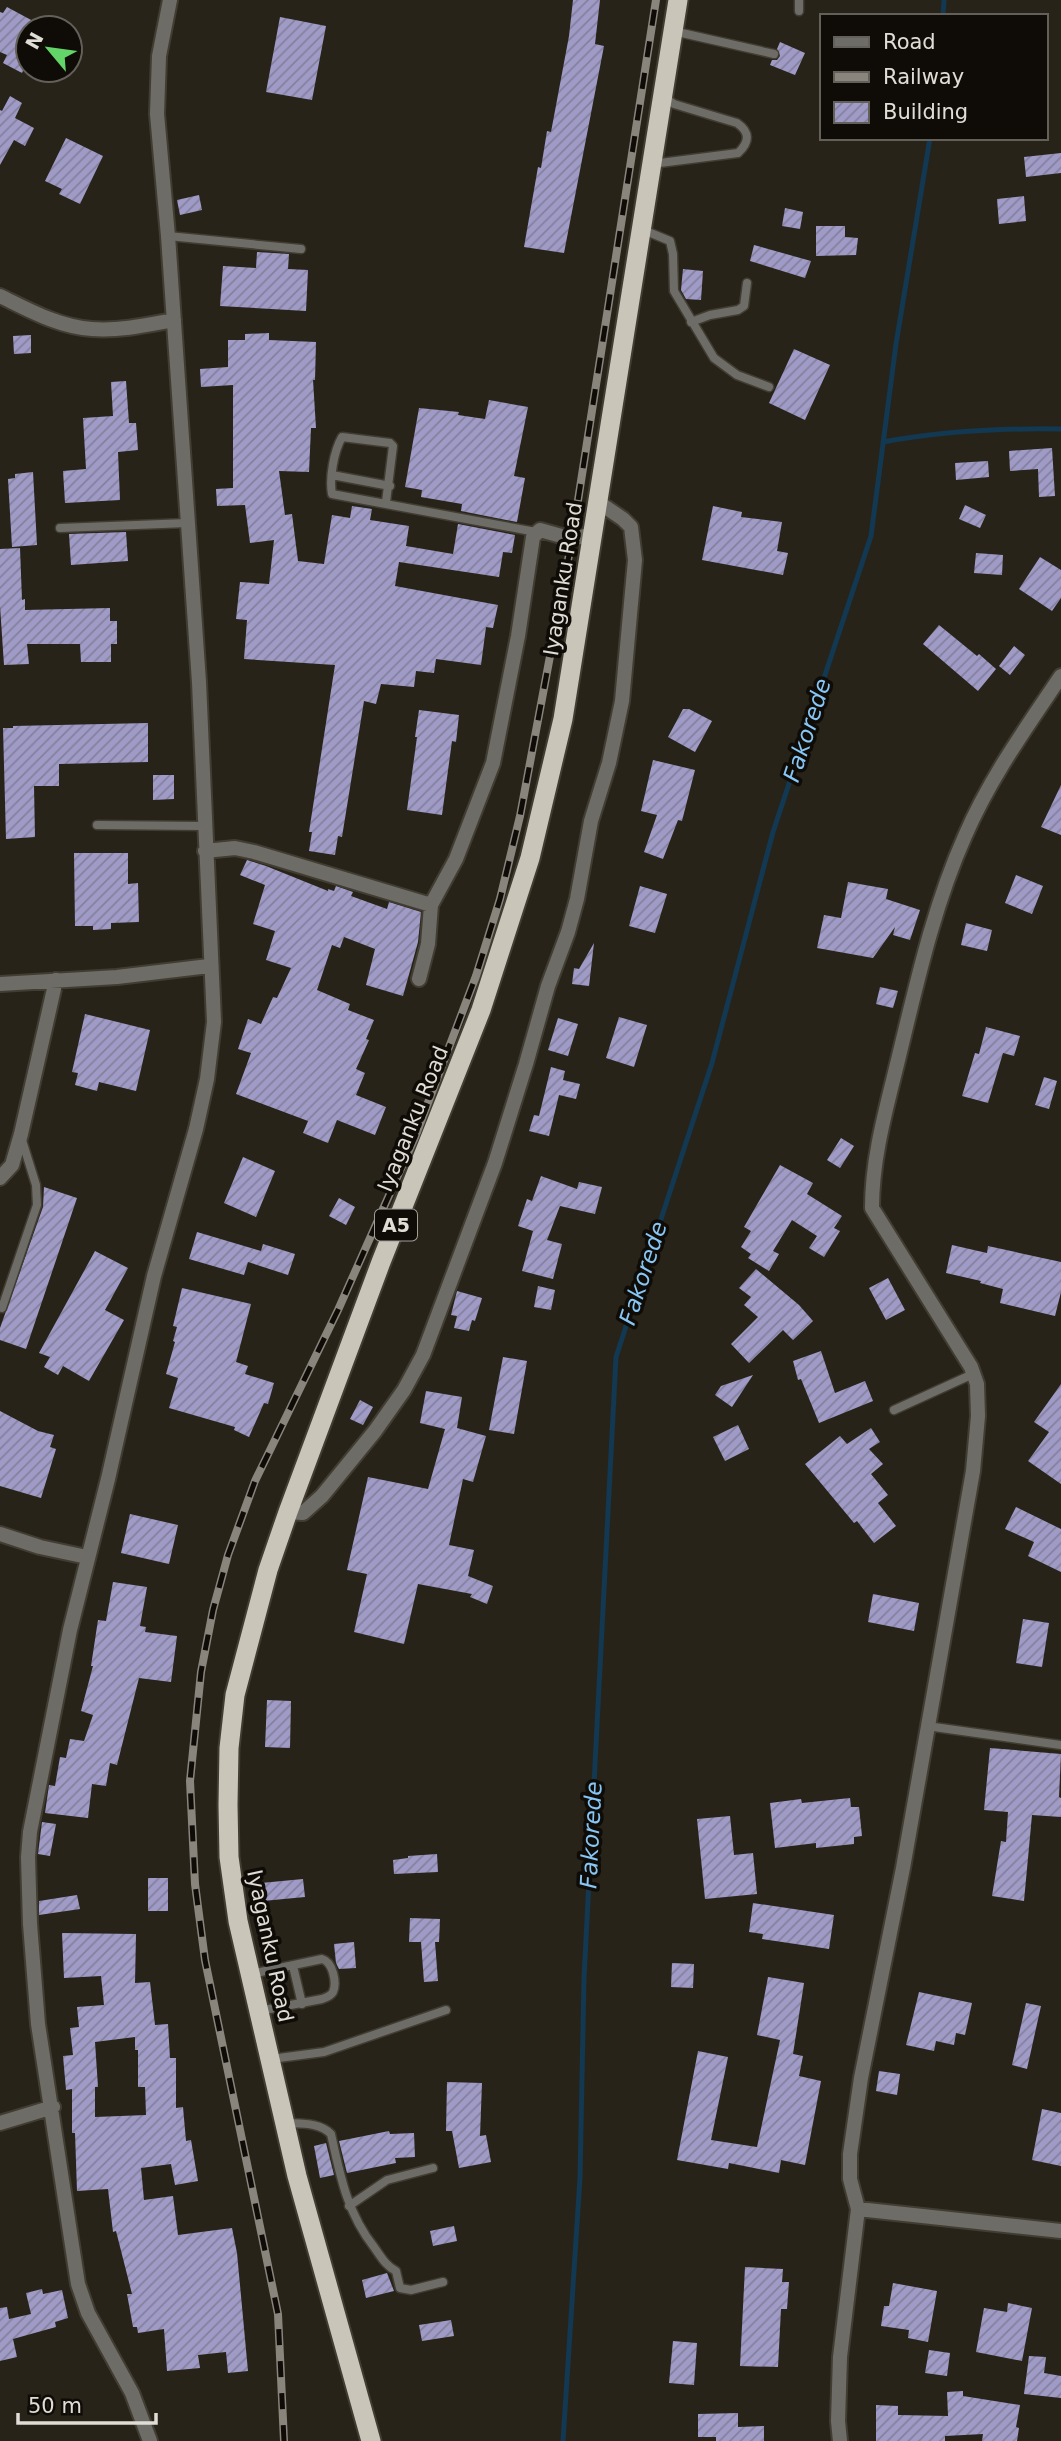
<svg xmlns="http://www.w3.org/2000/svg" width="1061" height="2441" viewBox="0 0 1061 2441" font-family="'DejaVu Sans',sans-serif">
<defs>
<pattern id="building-hatch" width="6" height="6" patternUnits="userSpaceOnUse" patternTransform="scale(1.75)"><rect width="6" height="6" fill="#9f9bc6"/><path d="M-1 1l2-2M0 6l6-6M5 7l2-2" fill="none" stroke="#83809e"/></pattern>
</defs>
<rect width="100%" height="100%" fill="#282319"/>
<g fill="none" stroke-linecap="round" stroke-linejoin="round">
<path stroke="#123852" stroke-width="5" d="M943 16 944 0
M883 442C943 431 1001 428 1061 429
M563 2441 580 2178 584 1978 616 1357 712 1063 773 832 871 536 896 344 930 138"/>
</g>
<path fill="url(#building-hatch)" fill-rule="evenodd" d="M573 0H600L595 44 604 46 564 253 524 247 538 167 541 168 547 131 551 132 569 36Z
M7 7 46 28H28V62L22 73 3 63 7 55 0 52V12L3 13Z
M280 17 326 26 312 100 266 92Z
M780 42 805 53 795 75 770 65 772 60H777L780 56 777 49Z
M10 96 22 103 15 118 34 128 25 146 14 140 0 165V110L2 111Z
M66 138 103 156 80 204 59 194 62 189 45 181Z
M1061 153V173L1026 177 1024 157Z
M199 195 202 210 180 215 177 200Z
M1024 196 1026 221 999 224 997 199Z
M785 208 803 212 800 229 782 226Z
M816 226H845V237L858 238 856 255 816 256Z
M754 245 811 261 805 278 750 261Z
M257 252 289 254 288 269 308 270 306 311 220 306 223 266 256 268Z
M683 269 703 271 701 300 686 299 681 290Z
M269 333V340L316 342 315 380H313L316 428H311L309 472 279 471 285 515 292 514 298 561 324 564 332 515 350 518 352 506 372 509 370 520 409 526 406 546 453 554 458 524 515 535 512 553 503 552 499 577 399 562 395 586 498 605 493 628 486 627 481 665 436 659 434 673 416 671 414 687 381 684 376 704 364 701 342 837 338 836 335 855 309 851 312 832H309L335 665 244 659 247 620 236 619 240 582 269 584 274 540 250 543 245 505 217 506 216 489 233 488V385L201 387 200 369 228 367V340H245V334Z
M31 335V353L14 354 13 336Z
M794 349 830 365 805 420 769 403Z
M126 381 129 423H136L138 450 118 452 120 500 65 503 63 471 86 469 83 418 113 416 111 382Z
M489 400 528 407 514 476 525 478 517 522 461 511 462 504 421 497 422 490 405 487 419 408 459 412 458 415 485 419Z
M1052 448 1055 496 1039 497 1038 469 1010 471 1009 451Z
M988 461 989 477 956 480 955 463Z
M33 472 37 545 12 547 8 479 15 478V474Z
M965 505 986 515 980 528 959 519Z
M713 506 742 512 741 517 782 522 777 551 788 553 783 575 702 560Z
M126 532 128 561 71 565 69 534Z
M20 548 22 600 25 599V610L110 608V621H117V644H111V662H81L80 644H27L29 664 4 665 0 606V549Z
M976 553 1003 555 1002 575 974 573Z
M1040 557 1061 570V598L1052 611 1019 589Z
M939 625 977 656 979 654 996 669 978 691 923 644Z
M1014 646 1025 655 1010 675 999 666Z
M683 709H689L712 721 695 752 668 737Z
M419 710 459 715 456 742 452 741 442 815 407 810 417 737H415Z
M148 723V762L59 764V786H34L35 837 6 839 3 728H13V726Z
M653 760 695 770 682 821 678 820 663 859 644 852 657 815 641 811Z
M153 775H174V799L153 800Z
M1061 785V835L1041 827Z
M74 853H128V884L138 883 139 922 111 923V929L93 930V926H75Z
M247 860 266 866 328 891V889L334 891 336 886 353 892 351 896 387 909 389 902 421 912 418 942 403 996 366 985 375 949 344 937 340 948 332 945 317 990 350 1004 348 1010 374 1020 366 1039 369 1040 356 1069 365 1073 356 1095 386 1107 375 1135 337 1120 328 1143 303 1133 308 1121 236 1094 251 1053 238 1049 248 1019 261 1024 273 997 277 998 291 968 266 960 275 931 253 924 265 885 240 875Z
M1016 875 1043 886 1032 914 1005 903Z
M848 882 888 889 886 899 920 910 910 940 893 935 895 927 873 958 817 948 824 915 841 918Z
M640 886 667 894 655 933 629 926Z
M966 923 992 930 987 951 961 945Z
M594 943 589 986 572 984 574 968 579 969Z
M880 987 898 991 893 1008 876 1004Z
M85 1014 150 1030 136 1091 99 1082 97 1091 75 1085 78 1073 72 1072Z
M619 1017 647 1025 634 1067 606 1058Z
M558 1018 578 1024 568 1056 548 1050Z
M986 1027 1020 1036 1014 1056 1003 1053 988 1103 962 1096 975 1053 979 1054Z
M551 1067 565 1071 563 1080 580 1084 576 1099 559 1095 549 1136 529 1131 534 1115 539 1116Z
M1044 1077 1057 1081 1049 1109 1035 1105Z
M841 1138 854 1146 840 1168 827 1160Z
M243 1157 275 1171 256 1217 224 1203Z
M780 1165 813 1183 807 1194 842 1216 834 1228 840 1231 824 1257 809 1248 817 1236 792 1220 773 1251 779 1254 769 1271 748 1258 751 1254 741 1247 751 1231 744 1227Z
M541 1176 577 1189 579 1182 602 1187 595 1214 560 1206 547 1240 562 1244 553 1279 522 1271 533 1231 518 1226 527 1199 532 1201Z
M44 1187 77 1198 26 1349 0 1340V1328L43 1207Z
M339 1198 355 1207 346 1225 329 1216Z
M197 1232 261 1251 263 1244 295 1254 288 1275 248 1262 244 1275 189 1259Z
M952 1245 987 1253 988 1246 1061 1262V1292L1055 1316 1000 1303 1003 1289 980 1283 981 1281 946 1273Z
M95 1251 128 1268 105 1310 124 1320 89 1381 63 1366 58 1375 44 1367 50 1357 39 1353Z
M756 1269 799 1305 813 1321 793 1340 783 1330 749 1363 731 1344 758 1317 744 1305 751 1297 739 1288Z
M888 1278 905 1310 886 1320 869 1288Z
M538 1286 555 1290 551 1310 534 1307Z
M182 1288 251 1304 236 1362 248 1366 245 1374 274 1383 268 1404 264 1403 249 1437 234 1430 235 1427 169 1408 178 1378 166 1374 175 1342 173 1341 177 1327 173 1326Z
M457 1291 482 1298 475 1321 472 1320 469 1331 454 1328 457 1316 451 1315Z
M821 1351 835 1393 865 1381 873 1401 819 1423 801 1379 798 1380 793 1361Z
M503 1357 527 1361 514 1434 489 1430Z
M753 1375 732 1407 715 1395 721 1386Z
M1061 1384V1484L1028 1461 1049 1432 1034 1422Z
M426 1391 462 1397 457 1428 486 1436 473 1482 463 1479 449 1545 474 1550 468 1576 493 1586 487 1604 470 1597 472 1594 418 1584 404 1644 354 1632 367 1574 347 1570 368 1477 428 1489 445 1429 420 1423Z
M360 1400 373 1407 363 1425 350 1419Z
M0 1411 38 1431 54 1435 50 1447 56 1449 41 1498 0 1486Z
M738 1425 749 1449 725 1461 713 1437Z
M871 1428 880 1442 869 1449 883 1464 871 1474 888 1495 878 1503 896 1526 874 1543 857 1521 854 1523 805 1464 840 1436 847 1444Z
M1016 1507 1061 1529V1572L1028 1556 1034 1542 1005 1529Z
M130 1514 178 1525 169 1564 121 1553Z
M113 1582 147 1587 140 1626 146 1627 145 1632 177 1636 171 1682 139 1678 117 1765 110 1763 106 1786 92 1784 88 1818 45 1813 49 1785 55 1786 60 1757 66 1758 70 1739 84 1741 93 1715 81 1711 93 1666H91L98 1620 106 1621Z
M873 1594 919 1603 914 1631 868 1622Z
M1023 1619 1049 1623 1042 1667 1016 1663Z
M267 1700 291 1701 290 1748 265 1747Z
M990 1748 1061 1754 1059 1797 1061 1798V1817L1032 1815 1024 1901 992 1896 1001 1841 1006 1842 1008 1812 984 1810Z
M850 1798 851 1807H859L862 1836 854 1837V1844L816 1848V1843L775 1848 770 1803 801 1799 802 1803Z
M730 1816 734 1855 753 1853 757 1894 705 1899 697 1819Z
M42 1822 56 1824 50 1856 38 1854Z
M437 1854 438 1872 394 1874 393 1860 408 1858V1856Z
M148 1878H168V1911H148Z
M303 1879 305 1897 263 1901 261 1883Z
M77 1895 80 1909 39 1915V1901Z
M753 1903 834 1915 829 1949 762 1939 763 1934 749 1932Z
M410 1918 440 1919 439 1942H435L438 1981 424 1982 421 1942H409Z
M62 1933 136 1934 135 1983 150 1982 155 2025 168 2024 170 2058H176V2108L183 2107 186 2141 191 2140 198 2181 175 2185 171 2164 141 2168 144 2200 173 2196 178 2235 232 2228 237 2253 248 2371 228 2373 226 2352 198 2355 200 2368 167 2371 164 2329 138 2333 137 2327H133L127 2294H132L116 2231 113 2232 108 2189 77 2191 75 2133H72V2089L66 2090 63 2056 73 2055 70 2028 79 2027 77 2007 104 2005 101 1976 64 1978ZM135 2037V2050H138V2087H145L146 2115 95 2117V2087H98L95 2042Z
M354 1942 356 1968 339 1969 336 1963 334 1944Z
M672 1963 694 1964 693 1988 671 1987Z
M768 1977 804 1983 793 2054 803 2056 799 2076 821 2081 805 2165 781 2160 779 2173 729 2163 728 2169 677 2160 698 2051 728 2057 711 2140 757 2147 780 2040 757 2035Z
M919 1992 972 2003 965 2035 956 2033 954 2045 936 2041 934 2051 906 2045Z
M1026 2003 1041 2006 1027 2069 1012 2065Z
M879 2071 900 2074 897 2095 876 2091Z
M447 2082 482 2083 480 2136 486 2135 491 2162 459 2168 452 2131H446Z
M1042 2109 1061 2113V2166L1032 2160Z
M389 2131 390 2134 414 2133 415 2157 395 2158 396 2163 347 2173 339 2141Z
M326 2143 334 2175 320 2178 314 2146Z
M454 2226 457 2241 433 2246 430 2231Z
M745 2267 783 2269 782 2282H789L787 2309H781L778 2367 740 2366Z
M387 2273 394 2291 366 2298 362 2280Z
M893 2283 937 2291 928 2342 908 2338 909 2330 881 2326 884 2306H889Z
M42 2289 43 2294 62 2290 68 2318 55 2322 56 2327 13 2339 17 2357 0 2361V2308L7 2307 9 2319 31 2314 26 2293Z
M1008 2303 1032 2308 1022 2361 976 2352 984 2308 1007 2312Z
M451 2320 454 2336 422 2341 419 2325Z
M673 2341 697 2343 694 2385 669 2383Z
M929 2350 950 2353 947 2376 925 2373Z
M1029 2356 1046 2357 1044 2373 1061 2376V2398L1024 2394Z
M963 2391V2396L1020 2405 1016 2427 1019 2428 1017 2441H982L983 2434 945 2436V2441H876V2405L898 2406V2415L948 2416 947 2392Z
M738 2413V2427L764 2426V2441H716V2437H698V2414Z"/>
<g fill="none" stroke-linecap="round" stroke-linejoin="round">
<g stroke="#423d33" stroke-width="11">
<path id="service" d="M799 0V11
M673 31 774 54
M652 164 738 153C750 142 750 132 737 123L674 104 664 97
M641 229 670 241 673 254 674 291 714 358 737 375 769 387
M168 236 301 249
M691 322 710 315 738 310 744 306 747 283
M332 475 390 486
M386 502 393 446 390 443 342 437C334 451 329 478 332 494L536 532
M60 528 187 523
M97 825 204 826
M2 1308 37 1205 36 1185 21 1137
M894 1410 973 1374
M927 1726 1061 1745
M293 1966 302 2004
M251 1974 322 1959C333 1962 337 1983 333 1992 331 1996 325 1998 322 1999L259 2011
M271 2059 324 2052 446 2010
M285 2123C301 2124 319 2122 331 2134 340 2175 347 2213 374 2247 381 2257 386 2266 396 2271L400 2288 411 2290 443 2282
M349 2206 387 2180 433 2168"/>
</g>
<g stroke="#423d33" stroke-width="18">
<path id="minor" d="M0 296C29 310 59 327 92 329 120 331 147 325 174 320
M205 851 235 848 254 852 431 905
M419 979 428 944 431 905 456 859 493 763 518 636 533 537 540 530 572 539 593 534
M0 984 117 977 209 966
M0 1178 12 1165 21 1134 56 980
M288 1512 303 1513 322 1496 375 1431 404 1390 423 1355 495 1163 526 1064 548 986 568 932 577 899 591 821 609 763 622 701 635 560 631 527 623 519 598 502
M0 1534 40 1547 87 1557
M0 2123 53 2107
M858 2209 1061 2231
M150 2441 132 2393 88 2313 78 2284 38 2024 30 1924 28 1857 30 1832 70 1630 108 1479 154 1276 196 1129 207 1079 214 1022 199 682 168 236 157 114 159 56 170 0
M840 2441 838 2421 840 2357 858 2209 850 2179V2154L861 2078 903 1868 973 1471 978 1416 977 1384 971 1367 872 1208C872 1156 887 1106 899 1056 917 982 934 905 965 836 990 778 1026 728 1061 676"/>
</g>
<g stroke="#423d33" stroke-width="23">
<path id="trunk" d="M371 2441 297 2176 238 1921 229 1857 228 1805 229 1748 235 1695 268 1570 288 1512 381 1262 481 1010 530 858 563 719 678 0"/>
</g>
<use href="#service" stroke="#6e6c67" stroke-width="8"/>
<use href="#minor" stroke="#6e6c67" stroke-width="14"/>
<use href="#trunk" stroke="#c9c5b8" stroke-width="19"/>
<g stroke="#89857c" stroke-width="8">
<path id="rail" d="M284 2441 278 2314 205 1960 195 1884 190 1781 201 1672 213 1610 228 1555 255 1481 338 1310 415 1137 476 976 500 899 520 816 572 539 656 0"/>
</g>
<use href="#rail" stroke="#0f0c08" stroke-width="5" stroke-dasharray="16" stroke-linecap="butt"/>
</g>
<g text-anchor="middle" stroke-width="7" stroke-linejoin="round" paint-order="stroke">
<rect fill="#0f0c08" stroke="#a19e98" stroke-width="2" x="375" y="1209.5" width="42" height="31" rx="5"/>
<g font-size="19" font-weight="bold" fill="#e0ddd6">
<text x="396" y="1232">A5</text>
</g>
<g font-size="21" fill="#e0ddd6" stroke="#0f0c08">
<text transform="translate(563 579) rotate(-81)" y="7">Iyaganku Road</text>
<text transform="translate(413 1119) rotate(-68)" y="7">Iyaganku Road</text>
<text transform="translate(270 1946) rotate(78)" y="7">Iyaganku Road</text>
</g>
<g font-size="23" font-style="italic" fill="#88c6f5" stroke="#0f0c08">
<text transform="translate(807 730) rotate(-72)" y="8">Fakorede</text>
<text transform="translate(643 1273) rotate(-72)" y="8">Fakorede</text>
<text transform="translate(591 1835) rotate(-87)" y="8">Fakorede</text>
</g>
</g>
<rect x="820" y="14" width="228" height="126" fill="#0f0c08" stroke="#63605a" stroke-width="2"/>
<rect x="834" y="37" width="35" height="10" fill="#6e6c67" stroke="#63605a" stroke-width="2"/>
<text x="883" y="49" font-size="21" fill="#e0ddd6">Road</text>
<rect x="834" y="72" width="35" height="10" fill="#89857c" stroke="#63605a" stroke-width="2"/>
<text x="883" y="84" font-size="21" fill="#e0ddd6">Railway</text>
<rect x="834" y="102" width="35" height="21" fill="url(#building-hatch)" stroke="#63605a" stroke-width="2"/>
<text x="883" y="119" font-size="21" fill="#e0ddd6">Building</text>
<g transform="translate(49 49) rotate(299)"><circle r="33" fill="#0f0c08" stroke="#63605a" stroke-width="2"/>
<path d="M0-5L12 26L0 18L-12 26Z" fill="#63d468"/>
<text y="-10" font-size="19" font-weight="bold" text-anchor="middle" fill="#e0ddd6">N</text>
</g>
<path d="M18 2413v10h138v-10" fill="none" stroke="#e0ddd6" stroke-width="3.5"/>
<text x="28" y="2413" font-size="21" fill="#e0ddd6" stroke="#0f0c08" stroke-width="5" paint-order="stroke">50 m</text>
</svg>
